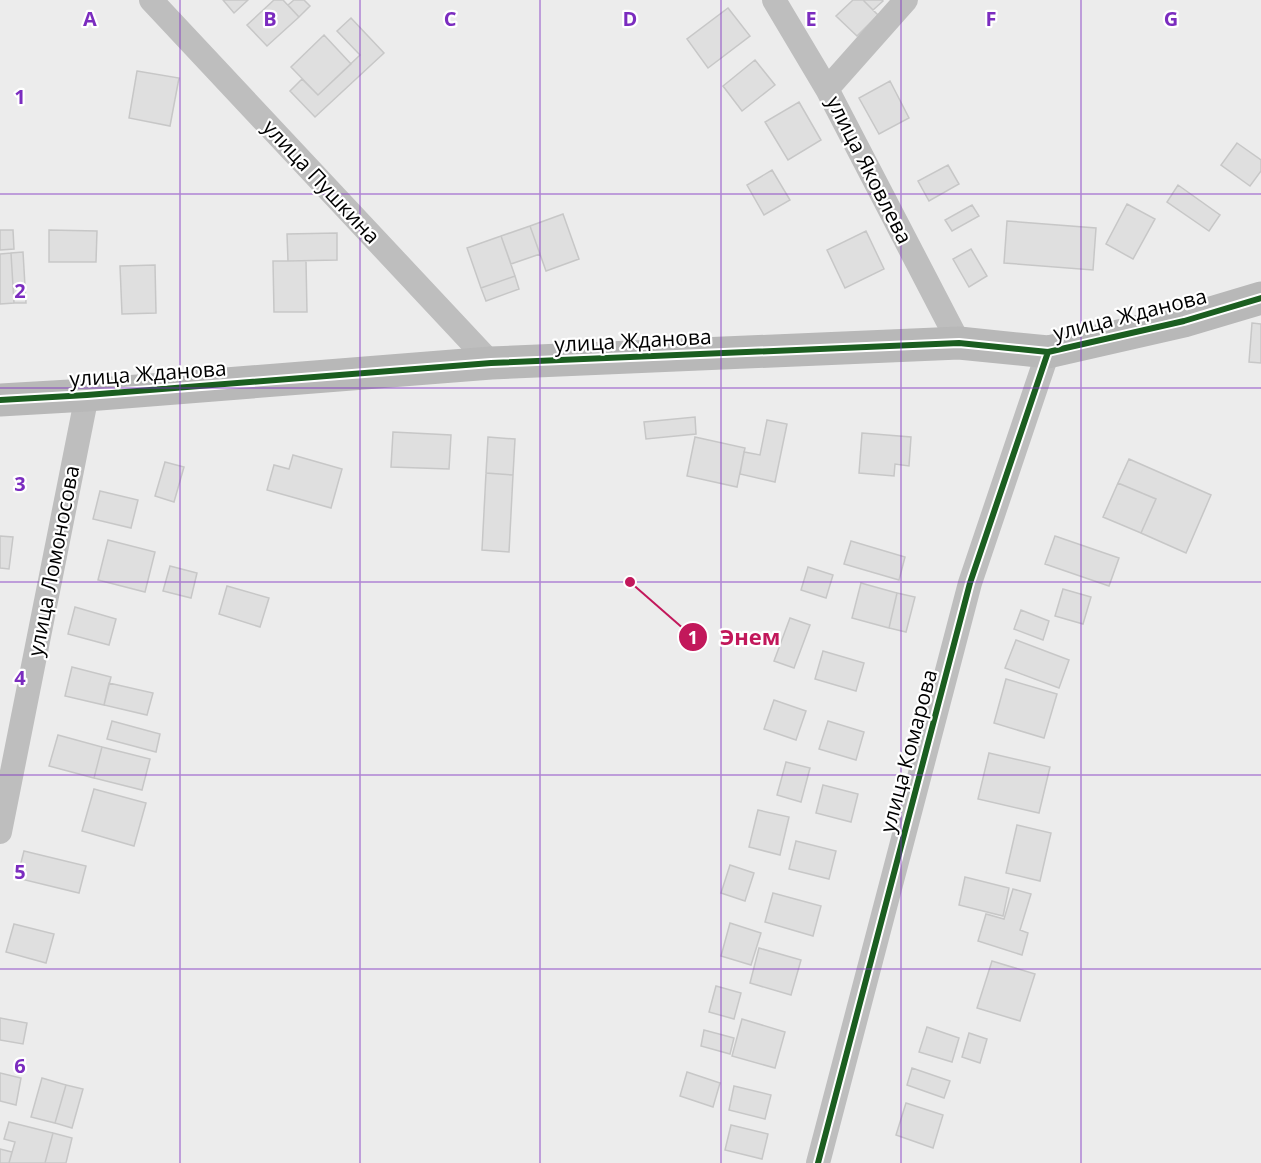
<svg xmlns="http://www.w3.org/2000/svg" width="1261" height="1163" viewBox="0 0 1261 1163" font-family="'Open Sans',sans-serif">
<rect width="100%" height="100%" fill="#fff"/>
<path fill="#ececec" d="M0 0H1261V1163H0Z"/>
<path fill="#dfdfdf" stroke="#c7c7c7" stroke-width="1.5" d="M223 0H248L234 13Z
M274 0H283L299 17 267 46 247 25Z
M294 0H304L310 6 299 17 288 5Z
M853 0H863L878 15 857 36 836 16Z
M863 0H882L883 1 873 10Z
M728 8 750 36 708 68 687 39Z
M351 18 384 53 315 117 290 91 302 79 318 95 360 55 337 31Z
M324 35 351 64 318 95 291 67Z
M755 60 775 85 742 111 723 86Z
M137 71 179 78 170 126 129 118Z
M890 81 909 118 879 134 859 98Z
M799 102 821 140 788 160 765 122Z
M1237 143 1261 160V171L1250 186 1221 165Z
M948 165 959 184 929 201 918 181Z
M772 170 790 200 764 215 747 185Z
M1178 185 1220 215 1209 231 1167 202Z
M1127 204 1155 219 1133 259 1106 244Z
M972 205 979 216 952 231 945 220Z
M563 214 579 259 546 271 530 226Z
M1007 221 1096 228 1093 270 1004 263Z
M530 226 540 254 511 264 501 236Z
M0 230H13L14 249 0 250Z
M49 230 97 231 96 262H49Z
M866 231 884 269 845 288 827 250Z
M337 233V260L288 261 287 234Z
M501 236 515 276 481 288 467 248Z
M971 249 987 276 969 287 953 259Z
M23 252 26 303H14L11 253Z
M11 253 14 303 0 304V254Z
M273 261H306L307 312H274Z
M155 265 156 313 122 314 120 266Z
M515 276 519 289 486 301 481 288Z
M1252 323 1261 324V363L1249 362Z
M695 417 696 434 646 439 644 422Z
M767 420 787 424 775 482 740 474 744 452 760 455Z
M393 432 451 435 449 469 391 467Z
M862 433 911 437 909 466 895 464 894 476 859 473Z
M488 437 515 439 513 475 486 473Z
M695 437 745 448 737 487 687 476Z
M293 455 342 469 331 508 267 490 274 465 289 469Z
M1129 459 1211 495 1186 553 1141 533 1156 499 1118 483Z
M165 462 184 467 174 502 155 496Z
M486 473 513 475 509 552 482 550Z
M1118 483 1156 499 1141 533 1103 517Z
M100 491 138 500 131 528 93 519Z
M0 536 13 537 9 569 0 568Z
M1055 536 1119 558 1109 586 1045 564Z
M108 540 155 552 145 592 98 580Z
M851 541 905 557 899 580 844 564Z
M170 566 197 573 191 598 163 591Z
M808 567 833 575 826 598 801 590Z
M861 583 897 593 889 628 852 618Z
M227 586 269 598 260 627 219 614Z
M1063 589 1091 597 1083 624 1055 616Z
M897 593 915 597 906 632 889 628Z
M75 607 116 619 109 645 68 634Z
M1021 610 1049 621 1043 640 1014 629Z
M790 618 810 625 794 668 774 661Z
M1016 640 1069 660 1059 688 1005 668Z
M823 651 864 663 856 691 815 679Z
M72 667 111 677 104 705 65 696Z
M1006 679 1057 694 1044 738 994 723Z
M109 683 153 693 147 715 104 705Z
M774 700 806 711 796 740 764 729Z
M112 721 160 734 156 752 107 739Z
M828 721 864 732 856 760 819 749Z
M58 735 102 747 94 778 49 766Z
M102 747 150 759 142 790 94 778Z
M989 753 1050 767 1039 813 978 799Z
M786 762 810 768 801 802 777 795Z
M823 785 858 794 851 822 816 813Z
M94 789 146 803 134 846 82 831Z
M758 810 789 817 780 855 749 847Z
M1017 825 1051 833 1040 881 1006 873Z
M796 841 836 851 829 879 789 869Z
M24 851 86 866 79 893 17 878Z
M730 865 754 873 745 901 721 893Z
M965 877 1009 888 1003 916 959 905Z
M1013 889 1031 894 1020 930 1028 933 1022 955 978 941 986 914 1004 919Z
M773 893 821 906 813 936 765 922Z
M730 923 761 933 751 965 721 956Z
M14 924 54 934 46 963 6 952Z
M759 948 801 960 791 995 750 983Z
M992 961 1035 974 1020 1021 977 1008Z
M716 986 741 993 734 1019 709 1012Z
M0 1018 27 1023 23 1044 0 1040Z
M742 1019 785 1032 775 1068 732 1056Z
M927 1027 959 1038 952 1062 919 1052Z
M704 1030 734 1038 730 1054 701 1046Z
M969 1033 987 1039 980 1063 962 1057Z
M912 1068 950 1081 944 1098 907 1085Z
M687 1072 720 1083 713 1107 680 1096Z
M0 1073 21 1078 16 1105 0 1101Z
M42 1078 66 1085 55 1123 31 1117Z
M66 1085 83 1089 72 1128 55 1123Z
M734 1086 771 1095 765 1119 729 1110Z
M906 1103 943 1115 933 1148 896 1135Z
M9 1122 53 1133 45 1163H9L15 1142 4 1139Z
M731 1125 768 1134 762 1159 725 1150Z
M53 1133 72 1138 66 1163H45Z
M0 1149 12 1152 9 1163H0Z"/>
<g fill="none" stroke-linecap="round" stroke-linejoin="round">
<path stroke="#bebebe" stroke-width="24" d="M151 0 491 363
M774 0 827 89 959 343
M827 89 906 0
M0 832 87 395
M818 1163 970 583 1048 352"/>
<path stroke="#b8b8b8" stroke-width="33" d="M0 400 87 395 491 363 959 343 1048 352 1184 321 1261 298"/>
<g stroke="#fff" stroke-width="10">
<path id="cycleway" d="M0 400 87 395 491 363 959 343 1048 352 1184 321 1261 298
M818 1163 970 583 1048 352"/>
</g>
<use href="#cycleway" stroke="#1b5e20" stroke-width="6"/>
</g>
<path fill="none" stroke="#7b2cbf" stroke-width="1.5" stroke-opacity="0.55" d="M180 0V1163M360 0V1163M540 0V1163M721 0V1163M901 0V1163M1081 0V1163M0 194H1261M0 388H1261M0 582H1261M0 775H1261M0 969H1261"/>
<g text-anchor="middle" stroke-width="4.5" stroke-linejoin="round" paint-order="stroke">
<g font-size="21" fill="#000" stroke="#fff">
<text transform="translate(869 170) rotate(63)" y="7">улица Яковлева</text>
<text transform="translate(321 182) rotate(47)" y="7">улица Пушкина</text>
<text transform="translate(1130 315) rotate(-14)" y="7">улица Жданова</text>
<text transform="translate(633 341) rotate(-3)" y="7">улица Жданова</text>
<text transform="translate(148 374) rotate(-4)" y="7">улица Жданова</text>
<text transform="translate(54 561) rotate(-79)" y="7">улица Ломоносова</text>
<text transform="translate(909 751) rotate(-75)" y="7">улица Комарова</text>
</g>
</g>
<g font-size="20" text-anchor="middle" font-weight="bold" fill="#7b2cbf" stroke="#fff" stroke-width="4.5" stroke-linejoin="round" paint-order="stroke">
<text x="90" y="26">A</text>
<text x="270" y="26">B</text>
<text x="450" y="26">C</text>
<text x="630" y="26">D</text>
<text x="811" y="26">E</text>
<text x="991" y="26">F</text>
<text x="1171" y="26">G</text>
<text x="20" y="104">1</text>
<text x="20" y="298">2</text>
<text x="20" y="491">3</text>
<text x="20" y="685">4</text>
<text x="20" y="879">5</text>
<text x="20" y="1073">6</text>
</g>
<path fill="none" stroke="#c2185b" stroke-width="2" d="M630 582L693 637"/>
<g fill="#c2185b" stroke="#fff" stroke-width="2">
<circle cx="630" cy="582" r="6"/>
<circle cx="693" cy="637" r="15"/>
</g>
<g font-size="18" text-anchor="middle" font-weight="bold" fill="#fff">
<text x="693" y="644">1</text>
</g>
<g font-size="22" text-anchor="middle" font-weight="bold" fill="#c2185b" stroke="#fff" stroke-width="4.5" stroke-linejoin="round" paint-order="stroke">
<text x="750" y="645">Энем</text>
</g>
</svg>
